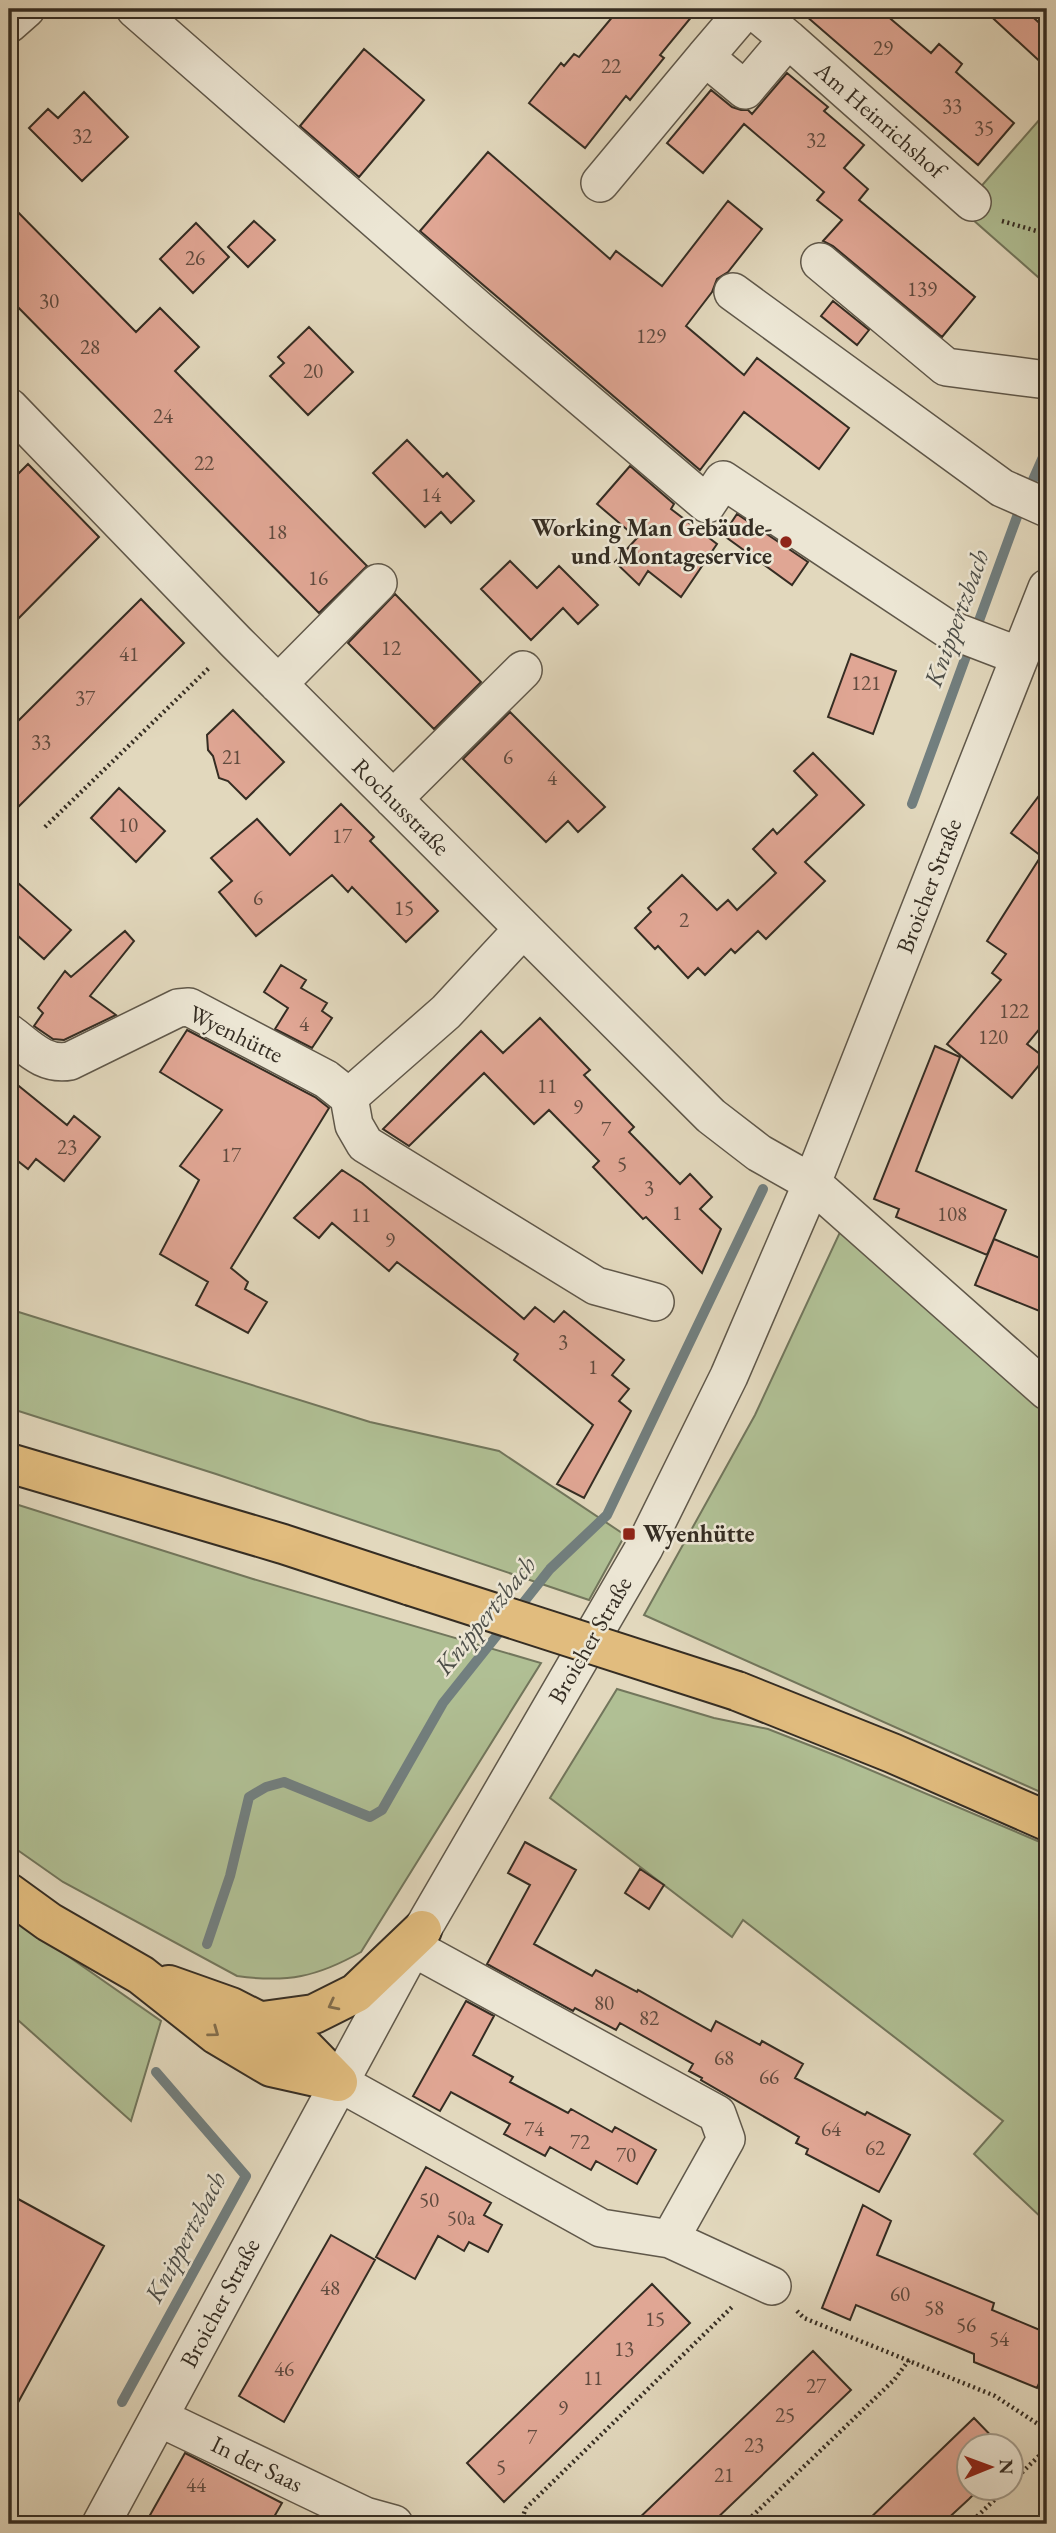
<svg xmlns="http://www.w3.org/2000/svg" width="1056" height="2533" viewBox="0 0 1056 2533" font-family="'EB Garamond',serif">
<rect width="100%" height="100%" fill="#e2d8bd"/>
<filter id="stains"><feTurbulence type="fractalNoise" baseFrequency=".00286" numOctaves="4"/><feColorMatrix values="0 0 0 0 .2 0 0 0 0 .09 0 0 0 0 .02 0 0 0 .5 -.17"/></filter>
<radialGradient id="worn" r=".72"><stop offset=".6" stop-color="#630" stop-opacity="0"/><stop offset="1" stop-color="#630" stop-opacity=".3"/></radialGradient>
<path fill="#b0bf94" stroke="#72765c" stroke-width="2" d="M1047 111V285L963 211 977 191Z
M841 1230 1047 1398V1795L644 1615 755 1415Z
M9 1309 370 1422 499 1451 625 1535 589 1600 216 1474 9 1408Z
M9 1502 253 1579 541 1663 361 1952C317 1977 287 1983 237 1976L63 1882 9 1844Z
M617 1689 714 1718 768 1729 842 1758 1047 1845V2223L974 2154 1003 2121 743 1920 732 1937 550 1798Z
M9 1915 161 2021 131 2121 9 2012Z"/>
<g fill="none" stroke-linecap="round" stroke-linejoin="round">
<path stroke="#727f7f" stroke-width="10" d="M912 804 1018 514 1047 448
M516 1612 550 1569 607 1515 763 1189
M207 1944 230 1876 249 1797 266 1787 284 1782 370 1817 382 1810 443 1703 506 1624
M122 2402 246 2176 156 2072"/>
</g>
<path fill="#e0a694" stroke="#352d23" stroke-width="2" d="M619 9H698L660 55 664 58 630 100 626 96 585 148 529 103 561 63 564 66 574 54 579 57Z
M798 9H879L931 53 939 44 962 64 956 72 1014 123 978 165Z
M983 9H1024L1047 30V68Z
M364 49 424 100 359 177 300 126Z
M787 73 828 107 824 111 864 145 844 168 868 189 859 200 975 297 942 337 833 246 823 241 842 220 817 200 824 192 744 124 703 173 667 143 711 90 732 107 741 110H748L752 114Z
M84 92 128 137 82 181 29 128 48 109 58 118Z
M488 152 610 259 616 251 662 286 728 201 762 229 728 272 717 279 712 292 686 326 744 375 757 358 849 428 819 469 744 412 700 470 420 231Z
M9 203 136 332 160 308 199 347 175 371 367 566 319 613 9 298Z
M254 221 275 240 248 267 228 247Z
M196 223 229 257 193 293 160 259Z
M833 301 869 330 857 345 821 316Z
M309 327 353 372 308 415 270 376 284 363 278 357Z
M407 440 443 477 447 473 474 501 451 523 441 512 425 527 373 473Z
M28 464 99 537 9 628V483Z
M630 466 674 504 671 509 717 544 681 597 648 571 639 585 615 562 637 538 597 504Z
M737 514 808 562 792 585 723 535Z
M510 561 537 588 559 566 598 605 578 624 563 608 531 640 481 589Z
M395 594 481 682 434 729 348 643Z
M141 599 184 643 9 816V730Z
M851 654 896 671 873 734 828 717Z
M233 710 284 762 246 799 228 781 219 778 213 756 208 750 207 735Z
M510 712 605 807 578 832 568 821 546 842 463 759Z
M813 753 864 805 805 862 825 881 766 939 758 931 735 953 731 949 705 975 698 968 688 978 658 946 655 949 635 928 651 912 648 908 682 875 717 910 728 900 737 910 776 873 753 849 773 829 777 834 817 795 794 771Z
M1047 785V1020L1027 1044 1045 1058 1012 1098 947 1044 1001 980 992 973 1006 954 987 941 1041 856 1011 833Z
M119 788 165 831 136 862 91 818Z
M341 804 374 837 370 841 438 911 406 942 352 887 348 892 332 875 256 936 219 892 232 881 211 858 257 819 290 855Z
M9 875 71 930 44 959 9 928Z
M125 931 134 941 90 996 116 1015 64 1040 53 1039 34 1026 43 1013 38 1008 65 971 71 977Z
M281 965 306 980 301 988 327 1003 322 1011 332 1018 312 1048 275 1029 288 1008 264 992Z
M540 1018 590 1070 584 1075 634 1127 629 1132 680 1184 690 1174 712 1197 700 1209 721 1229 702 1273 646 1217 643 1219 593 1167 599 1161 549 1110 534 1124 484 1073 409 1146 383 1129 481 1031 503 1053Z
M187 1030 315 1097 329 1108 231 1268 248 1282 245 1289 267 1302 248 1333 196 1305 208 1282 160 1254 199 1180 180 1166 222 1110 160 1072Z
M935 1046 960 1057 916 1171 1006 1210 987 1255 896 1217 899 1209 874 1199Z
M9 1078 67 1125 74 1116 100 1137 64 1181 36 1159 28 1169 9 1154Z
M342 1170 362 1183 524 1319 535 1307 554 1322 564 1311 624 1360 612 1375 629 1389 619 1401 631 1411 584 1498 557 1484 593 1425 514 1360 518 1354 397 1262 389 1271 332 1223 319 1238 294 1218Z
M994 1239 1047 1261V1314L975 1285Z
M525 1842 576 1870 534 1944 592 1976 596 1970 637 1992 638 1990 711 2031 716 2021 760 2045 762 2041 803 2064 795 2078 865 2115 867 2112 910 2135 879 2192 806 2154 808 2149 796 2143 799 2137 701 2080 702 2078 689 2071 693 2064 620 2023 616 2030 575 2008 573 2011 487 1964 530 1885 508 1873Z
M640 1869 664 1885 649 1909 625 1893Z
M466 2001 494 2016 473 2055 513 2077 510 2082 568 2113 571 2109 612 2132 615 2127 656 2150 637 2184 596 2161 591 2170 550 2147 545 2156 504 2134 510 2124 451 2092 440 2111 413 2096Z
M426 2167 491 2203 484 2215 502 2225 488 2252 469 2242 464 2251 438 2236 415 2279 376 2257Z
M9 2194 104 2246 9 2419Z
M863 2205 891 2221 877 2255 994 2303 992 2310 1047 2333V2365L1037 2388 974 2362V2354L856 2305 850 2320 822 2308Z
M331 2235 375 2260 284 2422 239 2396Z
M652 2284 690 2323 504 2502 467 2463Z
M813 2351 851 2390 711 2524H633Z
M974 2418 1001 2446H969V2488H980L969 2499 942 2524H864Z
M185 2453 282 2503 270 2524H145Z"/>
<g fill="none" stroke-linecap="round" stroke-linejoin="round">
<g stroke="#60584a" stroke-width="40">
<path id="minor" d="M135 9 481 312 707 504 723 480 946 628 1019 656
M746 9 705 57 745 90 788 39 752 9
M9 24 26 9
M788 39 972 202
M600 183 705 57
M820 262 946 367 1047 380
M733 292 1002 488 1047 508
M9 407 236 642 711 1116 759 1153 812 1183 1047 1391
M278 684 378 583
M393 799 523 670
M9 1033C28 1047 44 1066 70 1061L178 1008 189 1007 326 1079 349 1097 446 1012 523 929
M349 1097 354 1125 365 1144 596 1286 655 1302
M412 1947 717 2114 726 2139 670 2239
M338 2082 601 2228 670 2239 772 2286
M160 2418 365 2516 394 2524
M101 2524 422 1930 644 1548 729 1376 812 1183 1047 588"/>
</g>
<g stroke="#352d23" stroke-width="42">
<path id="major" d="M9 1463 283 1544 411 1586
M737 1691 892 1753 1047 1821
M9 1893 49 1922 141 1975 217 2035 271 2067 338 2082
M169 1985 231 2007 298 2041 338 2082
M263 2021 314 2014 356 1993 422 1930"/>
</g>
<path stroke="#352d23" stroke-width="4.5" stroke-dasharray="2 3.5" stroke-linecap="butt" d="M1002 221 1047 234
M45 827 210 667
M797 2311 804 2318 995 2396 1047 2430
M1010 2484 1041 2454 1045 2430
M520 2524 526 2508 732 2307
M744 2524 894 2380 909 2360
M969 2524 1007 2488"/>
<use href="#minor" stroke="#ece6d4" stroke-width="37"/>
<use href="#major" stroke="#e1bc7e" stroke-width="38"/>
<g stroke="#352d23" stroke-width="42" stroke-linecap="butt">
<path id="major-bridge" d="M411 1586 737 1691"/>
</g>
<use href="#major-bridge" stroke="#e1bc7e" stroke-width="38"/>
</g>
<defs><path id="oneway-chevron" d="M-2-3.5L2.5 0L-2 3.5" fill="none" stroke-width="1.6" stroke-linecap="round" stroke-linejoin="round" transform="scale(1.75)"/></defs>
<g stroke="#826d4c">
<use href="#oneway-chevron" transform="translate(333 2005) rotate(153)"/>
<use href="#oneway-chevron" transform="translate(214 2032) rotate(36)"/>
</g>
<g fill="#8f2418" stroke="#ece6d4" stroke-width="2.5">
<circle cx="786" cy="542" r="7"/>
<rect x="622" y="1527" width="14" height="14" rx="3.5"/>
</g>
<g text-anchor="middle" stroke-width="5" stroke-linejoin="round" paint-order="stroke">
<g font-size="21" fill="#604b3f">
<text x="883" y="55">29</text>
<text x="611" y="73">22</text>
<text x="952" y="113">33</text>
<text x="984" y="135">35</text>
<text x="82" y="143">32</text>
<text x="816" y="147">32</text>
<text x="195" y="265">26</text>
<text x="922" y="296">139</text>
<text x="49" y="308">30</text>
<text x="651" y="343">129</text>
<text x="90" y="354">28</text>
<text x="313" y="378">20</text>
<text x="163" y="423">24</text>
<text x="204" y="470">22</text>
<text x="431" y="502">14</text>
<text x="277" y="539">18</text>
<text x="318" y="585">16</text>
<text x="391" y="655">12</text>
<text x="129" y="661">41</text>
<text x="866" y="690">121</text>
<text x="85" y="705">37</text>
<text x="41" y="749">33</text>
<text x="232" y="764">21</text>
<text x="508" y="764">6</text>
<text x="552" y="785">4</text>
<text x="128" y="832">10</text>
<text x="342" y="843">17</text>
<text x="258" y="905">6</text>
<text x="404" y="915">15</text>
<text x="684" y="927">2</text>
<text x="1014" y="1018">122</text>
<text x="304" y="1031">4</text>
<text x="993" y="1044">120</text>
<text x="547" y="1093">11</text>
<text x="578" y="1114">9</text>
<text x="606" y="1136">7</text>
<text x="67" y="1154">23</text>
<text x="231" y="1162">17</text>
<text x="622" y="1171">5</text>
<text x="649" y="1195">3</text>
<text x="677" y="1220">1</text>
<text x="952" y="1221">108</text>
<text x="361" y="1222">11</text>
<text x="390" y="1247">9</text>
<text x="563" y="1349">3</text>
<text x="593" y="1374">1</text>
<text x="604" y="2010">80</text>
<text x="649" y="2025">82</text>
<text x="724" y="2065">68</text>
<text x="769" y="2084">66</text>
<text x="534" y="2136">74</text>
<text x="831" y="2136">64</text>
<text x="580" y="2149">72</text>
<text x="875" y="2155">62</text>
<text x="626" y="2162">70</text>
<text x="429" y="2207">50</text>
<text x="461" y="2225">50a</text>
<text x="330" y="2295">48</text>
<text x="900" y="2301">60</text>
<text x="934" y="2315">58</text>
<text x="655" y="2326">15</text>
<text x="966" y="2332">56</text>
<text x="999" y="2346">54</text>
<text x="624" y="2356">13</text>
<text x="284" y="2376">46</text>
<text x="593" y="2385">11</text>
<text x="816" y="2393">27</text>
<text x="563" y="2415">9</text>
<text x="785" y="2422">25</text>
<text x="532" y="2444">7</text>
<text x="754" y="2452">23</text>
<text x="501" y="2474">5</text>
<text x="724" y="2482">21</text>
<text x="196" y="2492">44</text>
</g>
<g font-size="24" fill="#352d23" stroke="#ece6d4">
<text transform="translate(880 120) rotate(41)" y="8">Am Heinrichshof</text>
<text transform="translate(401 807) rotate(45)" y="8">Rochusstraße</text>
<text transform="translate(929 886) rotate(-69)" y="8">Broicher Straße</text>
<text transform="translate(236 1034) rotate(26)" y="8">Wyenhütte</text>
<text transform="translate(590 1640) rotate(-60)" y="8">Broicher Straße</text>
<text transform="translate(220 2303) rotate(-62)" y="8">Broicher Straße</text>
<text transform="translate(257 2464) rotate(26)" y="8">In der Saas</text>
</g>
<g font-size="24" font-weight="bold" fill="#352d23" stroke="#ece6d4" text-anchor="end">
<text x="772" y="536">Working Man Gebäude-<tspan x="772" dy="28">und Montageservice</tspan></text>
<text x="643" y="1542" text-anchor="start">Wyenhütte</text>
</g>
<g font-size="26" font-style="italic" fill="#4e4f49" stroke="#ece6d4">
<text transform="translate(956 618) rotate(-70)" y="9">Knippertzbach</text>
<text transform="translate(485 1615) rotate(-51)" y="9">Knippertzbach</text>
<text transform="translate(185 2237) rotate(-62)" y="9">Knippertzbach</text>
</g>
</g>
<rect width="1056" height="2533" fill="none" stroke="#e2d8bd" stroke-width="35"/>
<rect x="10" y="10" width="1035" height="2512" fill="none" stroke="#352d23" stroke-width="3.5"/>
<rect x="18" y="18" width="1021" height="2498" fill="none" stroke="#352d23" stroke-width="2"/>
<g transform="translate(990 2467) rotate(89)"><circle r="33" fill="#ece6d4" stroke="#a39c8d" stroke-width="2"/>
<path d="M0-5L12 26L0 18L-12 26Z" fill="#8f2418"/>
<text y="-10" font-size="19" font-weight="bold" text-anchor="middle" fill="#352d23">N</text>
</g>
<rect width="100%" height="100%" filter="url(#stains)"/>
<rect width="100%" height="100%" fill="url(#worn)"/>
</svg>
